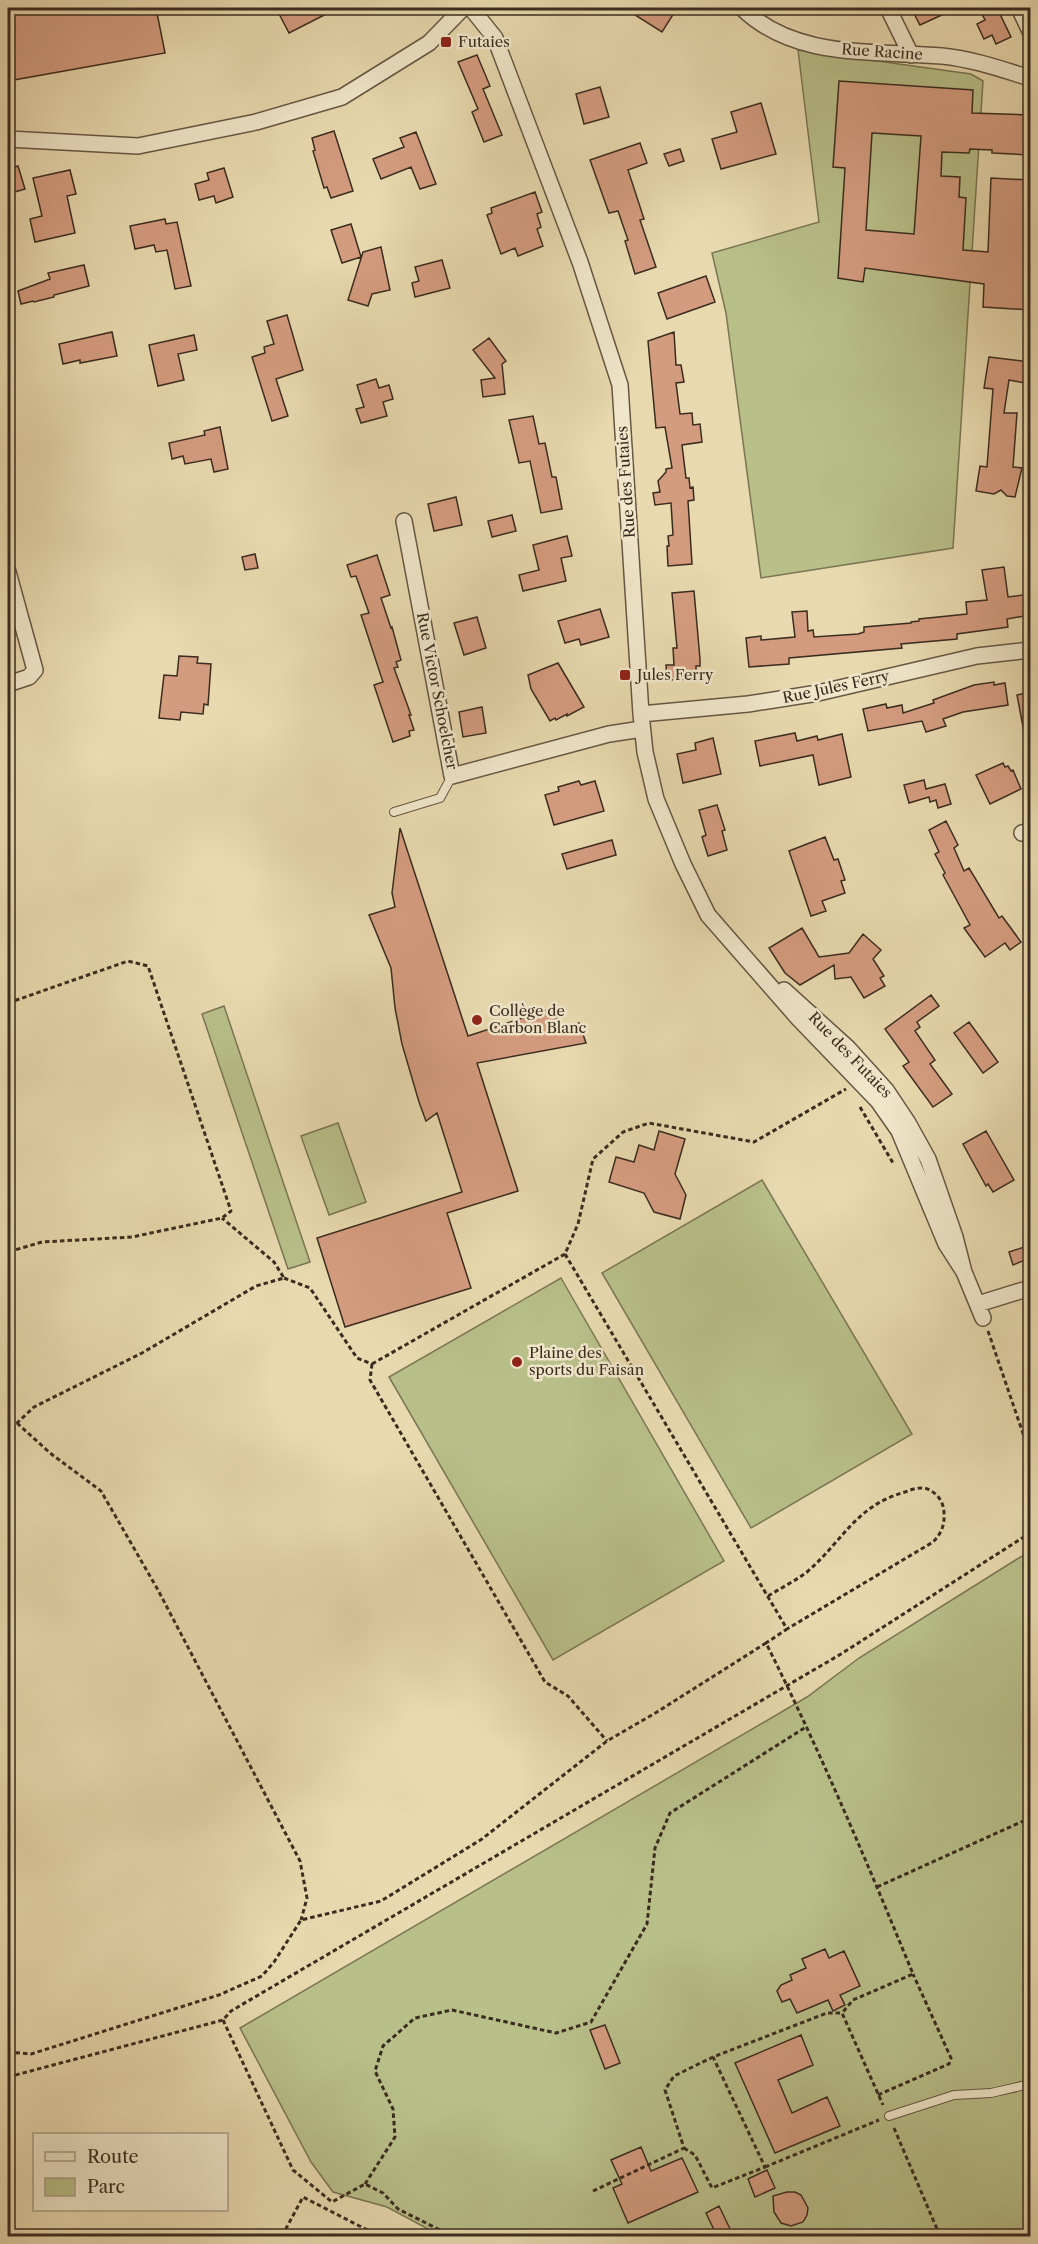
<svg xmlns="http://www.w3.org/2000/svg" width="1038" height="2244" viewBox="0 0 1038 2244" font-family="'Libre Caslon Text',serif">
<rect width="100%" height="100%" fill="#e8d9ae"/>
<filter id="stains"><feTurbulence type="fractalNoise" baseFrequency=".00333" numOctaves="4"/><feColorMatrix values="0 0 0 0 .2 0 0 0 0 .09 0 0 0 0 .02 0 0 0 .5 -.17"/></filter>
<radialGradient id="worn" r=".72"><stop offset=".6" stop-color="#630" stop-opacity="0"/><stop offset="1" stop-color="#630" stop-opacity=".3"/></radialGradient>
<path fill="#b8bf89" stroke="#7a7654" stroke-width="1.5" d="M798 50 971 74 983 81 953 548 761 578 726 313 712 253 819 222Z
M224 1006 310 1262 288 1269 202 1014Z
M338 1123 366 1202 329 1215 301 1136Z
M762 1180 912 1434 751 1528 602 1273Z
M561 1278 724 1561 553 1660 389 1377Z
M1030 1551V2236H441L387 2207 333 2192 311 2162 240 2028 807 1697 859 1658Z"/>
<path fill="#d49c7f" stroke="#3b2c20" stroke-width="1.5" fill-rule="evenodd" d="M8 8H156L165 53 8 81Z
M276 8H338L289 33Z
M624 8H666L674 13 662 32Z
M911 8H957L920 25Z
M979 8H997L1011 37 996 44 992 35 984 39 977 24 985 20Z
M477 55 490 86 483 89 502 135 484 142 472 112 478 109 458 62Z
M839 81 973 90 972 113 1030 115V155L992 153V150L970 149 969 153 942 152 941 176 960 177 959 197 966 198 963 250 988 252 991 178 1030 180 1028 268H1030V310L983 307 984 284 865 268 863 282 838 278 845 168 833 167ZM872 133 921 136 914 234 866 230Z
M600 87 609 117 584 124 576 94Z
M761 103 776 154 721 169 712 139 737 132 731 112Z
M334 131 353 191 331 198 327 187 324 188 313 151 315 150 312 138Z
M416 132 436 184 420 189 411 167 381 179 373 159 404 147 400 138Z
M640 143 647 163 628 170 644 219 640 220 656 267 635 274 625 241 628 240 618 211 609 213 590 160Z
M680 149 684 161 669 166 664 154Z
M18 166 25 189 8 194V169Z
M224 168 233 197 216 203 214 196 199 200 195 184 209 180 207 173Z
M70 170 76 194 67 196 75 233 35 242 30 219 42 216 33 178Z
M535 192 542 212 537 214 541 227 537 229 543 246 518 256 515 248 501 254 487 215 492 213 491 208Z
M165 219 166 224 177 222 191 286 175 289 167 250 156 252 154 245 135 249 130 226Z
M351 224 361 257 342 263 331 230Z
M381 247 390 290 372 294 368 306 348 300 363 252Z
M442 260 450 288 415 297 412 283 419 281 415 267Z
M84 265 89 286 54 295V297L34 302 33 301 21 304 18 291 50 279 48 273Z
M706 276 715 302 667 319 658 293Z
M287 315 303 370 276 379 288 416 272 421 252 357 265 353 264 347 274 344 267 321Z
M112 332 117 356 80 363V360L63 364 59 344Z
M674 332 676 365H681L684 382 676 383 680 414 692 413 693 425 700 424 702 442 682 445 686 478H689L690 488 693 487 694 500 688 501 692 564 668 566 667 546H669L668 536 673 535 671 503 655 505 653 493 660 492 658 481 666 472V469L672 468 665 427 656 428 648 341Z
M194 335 197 350 178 354 184 380 158 386 149 345Z
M489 338 506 361 502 364 505 394 483 397 481 380 495 378 473 350Z
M989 357 1030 362V384L1009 380 1004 413H1017L1013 467 1022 468 1015 497 1007 496 1001 490 994 494 976 491 980 466 987 467 993 389 984 388Z
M376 379 379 388 389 385 393 399 383 402 387 416 361 423 356 409 364 407 357 385Z
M533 416 539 444 545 443 552 477H556L562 509 541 513 530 461 519 463 509 420Z
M220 427 228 469 214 472 211 459 185 464 183 456 172 459 169 443 205 435 204 431Z
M456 497 462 525 434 531 428 504Z
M512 515 516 531 492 537 488 521Z
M567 536 572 556 561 558 566 581 523 591 519 575 539 570 533 545Z
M255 554 258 568 245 570 242 557Z
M377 555 390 595 381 598 391 628 392 627 401 660 396 662 398 667 394 668 411 715H409L414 730 409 731 410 736 393 742 374 685 383 682 361 615 369 613 356 576 351 577 347 565Z
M1004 567 1008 597 1030 594V615L1007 619 1008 627 957 634V639L901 644 902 648 789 658V664L749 667 746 638 761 636V640L795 637 792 612 807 611 808 631 813 630 814 637 858 634 864 632V627L911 623V622L919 621V619L967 614 966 602 987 600 982 570Z
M694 591 700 659V666H696V679L667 680 666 665H674L673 648H677L672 593Z
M600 609 609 637 581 645 579 639 565 643 558 621Z
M477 617 486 648 464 655 454 623Z
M179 656 198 657 197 663 211 664 208 705 204 704 203 714 181 712 180 720 159 718 164 675 177 676Z
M558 663 584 707 567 716V714L556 720 555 718 550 721 531 689 528 675Z
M994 682V685L1005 683 1008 705 963 712 943 719 946 726 926 732 922 721 868 731 863 709 886 704 887 708 902 705 903 713 934 703 933 700 974 685Z
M1030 692V732H1024L1017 695Z
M482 707 486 733 463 737 459 712Z
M795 733 797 741 817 736 818 740 842 734 851 777 819 785 813 755 760 766 755 741Z
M713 738 721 774 683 783 677 754 696 750 695 743Z
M1003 763 1005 767 1008 766 1011 771 1013 770 1021 789 990 804 976 775Z
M924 780 926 789 945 784 951 804 938 808 936 800 930 802 929 797 909 803 904 785Z
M579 781 581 785 595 781 604 811 554 825 545 795 559 791 558 787Z
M717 805 725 830 722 831 727 850 708 856 702 837 706 835 699 810Z
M946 821 958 845 954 848 964 871 969 868 999 918 1002 916 1021 942 1010 950 1005 943 985 957 964 928 970 925 943 875 945 873 935 854 939 852 929 830Z
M400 828 468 1036 553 1008 561 1029 579 1023 586 1043 477 1063 518 1191 447 1213 471 1288 345 1327 317 1238 462 1192 437 1113 426 1121 419 1102 402 1044 395 1008 391 968 369 915 395 907 392 893Z
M825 837 834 860 838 859 845 880 841 881 845 893 822 901 826 911 811 916 789 851Z
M612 840 616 855 567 869 562 854Z
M802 928 819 957 849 953 863 934 881 950 873 959 884 976 880 978 885 986 864 998 851 977 835 979 834 965 800 985 785 973 769 948Z
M931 995 939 1006 917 1022 920 1027 915 1031 935 1060 930 1064 952 1094 933 1107 903 1066 909 1062 885 1029Z
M969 1022 998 1062 983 1073 954 1033Z
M659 1131 685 1139 675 1174 686 1195 680 1219 654 1212 644 1193 609 1182 616 1157 634 1162 639 1145 654 1150Z
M986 1131 1014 1180 993 1192 988 1184 986 1186 963 1144Z
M1030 1245V1258L1013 1265 1009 1252Z
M825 1949 829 1958 844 1951 860 1986 840 1995 845 2005 833 2011 828 2000 797 2013 790 1999 782 2002 777 1991 781 1985 792 1980 790 1975 806 1968 802 1959Z
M605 2025 620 2063 605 2069 590 2030Z
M801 2035 813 2065 778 2080 792 2113 827 2097 840 2126 775 2153 735 2063Z
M641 2147 651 2171 682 2158 698 2192 628 2223 613 2188 622 2184 611 2160Z
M767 2170 775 2188 755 2197 748 2179Z
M787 2192H795L801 2195 808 2208 807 2215 803 2222 791 2226 781 2223 774 2212 773 2196Z
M719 2206 732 2233 723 2236H717L706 2213Z"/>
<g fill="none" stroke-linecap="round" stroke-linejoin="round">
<g stroke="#665744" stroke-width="10">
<path id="service" d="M394 812 440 798 452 776
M889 2116 954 2095 991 2093 1030 2084"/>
</g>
<g stroke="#665744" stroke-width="18">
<path id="minor" d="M471 8 495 38 580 262 620 385 641 714 645 752 656 799 683 864 708 915 798 1018 878 1101 899 1131 946 1244 964 1272
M742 8C795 60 874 50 942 56 972 59 1001 69 1030 78
M888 8 911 55
M1019 8 1030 31
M8 139 138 146 256 122 342 97 429 43 463 8
M404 521 452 776 609 734 642 729
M8 572 35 670 29 677 8 684
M641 714 748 704 818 693 977 656 1030 650
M1022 833 1030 831
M784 990 848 1048 886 1090 908 1123 928 1159 955 1237 964 1272 983 1318
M978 1304 1030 1288"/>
</g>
<path stroke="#3b2c20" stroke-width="3" stroke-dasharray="4.5 3" stroke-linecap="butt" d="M8 1003 128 961 148 966 231 1211 222 1218 132 1237 42 1242 8 1252
M860 1107 893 1163
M565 1254 787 1629 766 1643
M284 1278 310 1288 357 1358 372 1364
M988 1331 1030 1454
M372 1364 565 1254 578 1224 593 1159 623 1132 649 1123 754 1142 846 1089
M372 1364 370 1380 545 1682 568 1696 607 1741
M17 1423 50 1453 101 1491 158 1590 300 1861 307 1898 301 1920
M8 1436 17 1423 34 1407 142 1353 256 1286 284 1278 274 1262 222 1218
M768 1596C781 1588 795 1581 807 1572 843 1541 855 1506 905 1492 913 1489 923 1485 931 1491 939 1495 944 1504 944 1513 945 1525 941 1534 933 1542L787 1629
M877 1887 1030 1818
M223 2020 293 2170 332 2202 365 2184 383 2193 398 2209 452 2236
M8 2052 31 2054 219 1995 262 1976 274 1962 301 1920 381 1901 482 1839 607 1741 657 1712 766 1643C820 1751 867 1862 913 1974L853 2000 842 2013 883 2105
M8 2077 223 2020 231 2011 841 1654 1030 1533
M878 2095 949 2064 951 2058 913 1974
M894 2128 940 2236
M684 2148 695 2155 712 2188 765 2167 713 2057
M765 2167 879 2120
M365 2184 395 2137 393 2109 375 2071 383 2046 415 2018 452 2010 556 2033 591 2022 647 1924 655 1848 670 1813 806 1727
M593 2191 684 2148 665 2090 674 2076 713 2057 827 2013H842
M282 2236 303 2197 379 2236"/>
<use href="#service" stroke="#f0e6ca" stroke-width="8"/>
<use href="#minor" stroke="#f0e6ca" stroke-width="15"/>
</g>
<g fill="#8f2418" stroke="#f0e6ca" stroke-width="2">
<rect x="440" y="36" width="12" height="12" rx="3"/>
<rect x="619" y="669" width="12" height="12" rx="3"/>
<circle cx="477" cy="1020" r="6"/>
<circle cx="517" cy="1362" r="6"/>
</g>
<g text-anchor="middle" stroke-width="5" stroke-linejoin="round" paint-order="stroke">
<g font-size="15" fill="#3b2c20" stroke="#f0e6ca" text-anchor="start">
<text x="458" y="47">Futaies</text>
<text x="637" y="680">Jules Ferry</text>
<text x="489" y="1016">Collège de<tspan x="489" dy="17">Carbon Blanc</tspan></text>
<text x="529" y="1358">Plaine des<tspan x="529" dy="17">sports du Faisan</tspan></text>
</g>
<g font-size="15" fill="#3b2c20" stroke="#f0e6ca">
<text transform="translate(882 52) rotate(4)" y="5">Rue Racine</text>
<text transform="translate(626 482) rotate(-94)" y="5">Rue des Futaies</text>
<text transform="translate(836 687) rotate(-12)" y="5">Rue Jules Ferry</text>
<text transform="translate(437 691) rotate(79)" y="5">Rue Victor Schoelcher</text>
<text transform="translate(850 1055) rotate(46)" y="5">Rue des Futaies</text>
</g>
</g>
<rect width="1038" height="2244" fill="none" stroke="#e8d9ae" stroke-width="30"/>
<rect x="9" y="9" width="1020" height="2226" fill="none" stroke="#3b2c20" stroke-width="3"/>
<rect x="15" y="15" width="1008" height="2214" fill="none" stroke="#3b2c20" stroke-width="1.5"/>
<rect x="33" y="2133" width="195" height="78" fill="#f0e6ca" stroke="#a89c86" stroke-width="1.5"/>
<rect x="45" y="2152" width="30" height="9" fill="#f0e6ca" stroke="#a89c86" stroke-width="1.5"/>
<text x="87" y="2163" font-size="18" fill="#3b2c20">Route</text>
<rect x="45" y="2178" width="30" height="18" fill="#b8bf89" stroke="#a89c86" stroke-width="1.5"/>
<text x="87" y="2193" font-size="18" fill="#3b2c20">Parc</text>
<rect width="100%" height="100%" filter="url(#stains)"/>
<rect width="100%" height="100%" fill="url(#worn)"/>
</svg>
